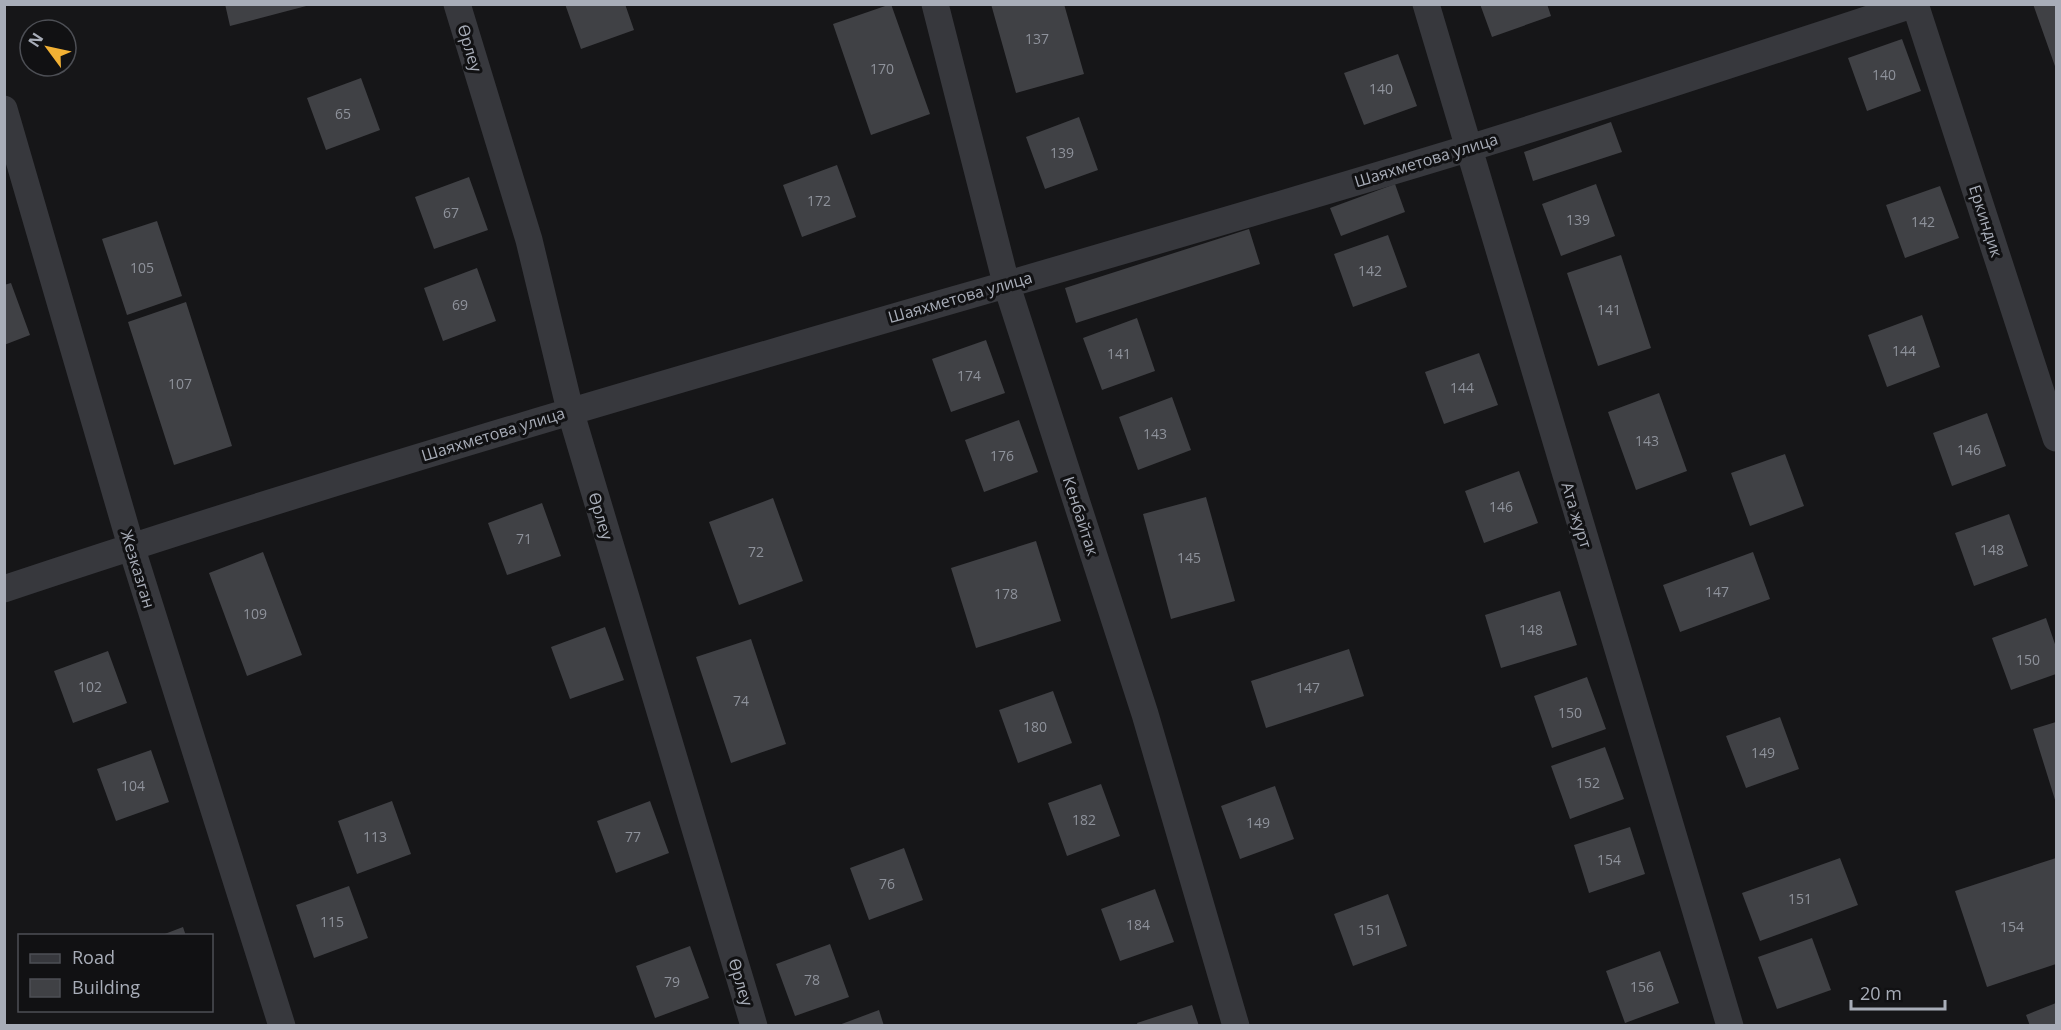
<svg xmlns="http://www.w3.org/2000/svg" width="2061" height="1030" viewBox="0 0 2061 1030" font-family="'Open Sans',sans-serif">
<rect width="100%" height="100%" fill="#161618"/>
<path fill="#404145" d="M225 4H310V5L230 26Z
M565 4H625L634 30 581 49Z
M891 4 930 114 871 135 833 24Z
M991 4H1064L1084 74 1016 93Z
M1480 4H1547L1551 16 1492 37Z
M2033 4H2056V69Z
M1902 39 1921 91 1867 111 1848 58Z
M1398 54 1417 106 1364 125 1344 73Z
M361 78 380 130 326 150 307 98Z
M1079 117 1098 170 1045 189 1026 137Z
M1611 122 1622 152 1533 181 1524 152Z
M837 165 856 217 802 237 783 185Z
M469 177 488 230 434 249 415 197Z
M1395 184 1405 212 1341 236 1330 208Z
M1596 184 1615 236 1561 256 1542 204Z
M1940 186 1959 238 1905 258 1886 205Z
M157 221 182 296 127 315 102 239Z
M1249 229 1260 264 1076 323 1065 288Z
M1388 235 1407 287 1353 307 1334 254Z
M1621 255 1651 348 1598 366 1567 273Z
M477 268 496 321 443 341 424 288Z
M11 283 30 335 4 345V285Z
M186 302 232 446 174 465 128 322Z
M1922 315 1940 367 1887 387 1868 335Z
M1137 318 1155 371 1102 390 1083 338Z
M986 340 1005 393 951 412 932 359Z
M1479 353 1498 405 1444 424 1425 372Z
M1659 393 1687 471 1636 490 1608 412Z
M1172 397 1191 450 1138 470 1119 417Z
M1987 413 2006 466 1952 486 1933 433Z
M1019 420 1038 472 984 492 965 440Z
M1785 454 1804 506 1750 526 1731 473Z
M1519 471 1538 523 1484 543 1465 491Z
M1206 497 1235 601 1171 619 1143 514Z
M773 498 803 581 739 605 709 522Z
M542 503 561 556 507 575 488 523Z
M2009 514 2028 566 1974 586 1955 533Z
M1036 541 1061 621 976 648 951 568Z
M263 552 302 655 247 676 209 573Z
M1753 552 1770 599 1680 632 1663 585Z
M1560 591 1577 645 1501 668 1485 615Z
M2046 618 2056 647V674L2011 690 1992 638Z
M605 627 624 680 570 699 551 647Z
M751 639 786 744 731 763 696 657Z
M1349 649 1364 696 1266 728 1251 681Z
M108 651 127 703 73 723 54 671Z
M1587 677 1606 729 1552 748 1534 696Z
M1053 691 1072 743 1018 763 999 710Z
M1780 717 1799 769 1746 788 1726 736Z
M2056 722V803L2033 729Z
M1605 747 1624 799 1570 819 1551 766Z
M151 750 169 802 116 821 97 769Z
M1101 784 1120 836 1067 856 1048 803Z
M1275 786 1294 839 1240 859 1221 806Z
M392 801 411 854 357 874 338 821Z
M650 801 669 853 616 873 597 821Z
M1630 827 1645 874 1589 893 1574 845Z
M904 848 923 900 869 920 850 868Z
M1840 858 1858 905 1760 941 1742 893Z
M2056 858V964L1987 987 1955 891Z
M349 886 368 938 314 958 296 905Z
M1155 889 1174 942 1120 961 1101 909Z
M1388 894 1407 946 1353 966 1334 914Z
M183 927 186 936H162V935Z
M1812 938 1831 990 1777 1009 1758 957Z
M830 944 849 997 795 1016 776 964Z
M690 946 709 998 655 1018 636 966Z
M1660 951 1679 1003 1625 1023 1606 971Z
M2056 1003V1026H2030L2026 1015Z
M1192 1005 1199 1026H1138L1137 1023Z
M879 1010 884 1026H839V1025Z"/>
<g fill="none" stroke-linecap="round" stroke-linejoin="round">
<path stroke="#37383d" stroke-width="27" d="M457 4 529 240 570 410 754 1026
M935 4 1006 283 1145 714 1236 1026
M1426 4 1730 1026
M1915 4 2056 438
M4 109 131 546 282 1026
M4 589C487 427 979 297 1466 149 1616 103 1765 53 1915 4"/>
</g>
<g text-anchor="middle" stroke-width="6" stroke-linejoin="round" paint-order="stroke">
<g font-size="14" fill="#8e929b">
<text x="1037" y="44">137</text>
<text x="882" y="74">170</text>
<text x="1884" y="80">140</text>
<text x="1381" y="94">140</text>
<text x="343" y="119">65</text>
<text x="1062" y="158">139</text>
<text x="819" y="206">172</text>
<text x="451" y="218">67</text>
<text x="1578" y="225">139</text>
<text x="1923" y="227">142</text>
<text x="142" y="273">105</text>
<text x="1370" y="276">142</text>
<text x="460" y="310">69</text>
<text x="1609" y="315">141</text>
<text x="1904" y="356">144</text>
<text x="1119" y="359">141</text>
<text x="969" y="381">174</text>
<text x="180" y="389">107</text>
<text x="1462" y="393">144</text>
<text x="1155" y="439">143</text>
<text x="1647" y="446">143</text>
<text x="1969" y="455">146</text>
<text x="1002" y="461">176</text>
<text x="1501" y="512">146</text>
<text x="524" y="544">71</text>
<text x="1992" y="555">148</text>
<text x="756" y="557">72</text>
<text x="1189" y="563">145</text>
<text x="1717" y="597">147</text>
<text x="1006" y="599">178</text>
<text x="255" y="619">109</text>
<text x="1531" y="635">148</text>
<text x="2028" y="665">150</text>
<text x="90" y="692">102</text>
<text x="1308" y="693">147</text>
<text x="741" y="706">74</text>
<text x="1570" y="718">150</text>
<text x="1035" y="732">180</text>
<text x="1763" y="758">149</text>
<text x="1588" y="788">152</text>
<text x="133" y="791">104</text>
<text x="1084" y="825">182</text>
<text x="1258" y="828">149</text>
<text x="375" y="842">113</text>
<text x="633" y="842">77</text>
<text x="1609" y="865">154</text>
<text x="887" y="889">76</text>
<text x="1800" y="904">151</text>
<text x="332" y="927">115</text>
<text x="1138" y="930">184</text>
<text x="2012" y="932">154</text>
<text x="1370" y="935">151</text>
<text x="812" y="985">78</text>
<text x="672" y="987">79</text>
<text x="1642" y="992">156</text>
</g>
<g font-size="16" fill="#a8adb8" stroke="#111113">
<text transform="translate(470 48) rotate(73)" y="6">Өрлеу</text>
<text transform="translate(1426 160) rotate(-17)" y="6">Шаяхметова улица</text>
<text transform="translate(1986 221) rotate(72)" y="6">Еркиндик</text>
<text transform="translate(960 297) rotate(-16)" y="6">Шаяхметова улица</text>
<text transform="translate(493 434) rotate(-17)" y="6">Шаяхметова улица</text>
<text transform="translate(1577 515) rotate(73)" y="6">Ата журт</text>
<text transform="translate(601 516) rotate(73)" y="6">Өрлеу</text>
<text transform="translate(1081 516) rotate(72)" y="6">Кенбайтак</text>
<text transform="translate(138 569) rotate(73)" y="6">Жезказган</text>
<text transform="translate(741 982) rotate(73)" y="6">Өрлеу</text>
</g>
</g>
<rect width="2061" height="1030" fill="none" stroke="#a8adb8" stroke-width="12"/>
<rect x="18" y="934" width="195" height="78" fill="#111113" stroke="#4d4f55" stroke-width="1.5"/>
<rect x="30" y="954" width="30" height="9" fill="#37383d" stroke="#4d4f55" stroke-width="1.5"/>
<text x="72" y="964" font-size="18" fill="#a8adb8">Road</text>
<rect x="30" y="979" width="30" height="18" fill="#404145" stroke="#4d4f55" stroke-width="1.5"/>
<text x="72" y="994" font-size="18" fill="#a8adb8">Building</text>
<g transform="translate(48 48) rotate(303)"><circle r="28" fill="#111113" stroke="#4d4f55" stroke-width="1.5"/>
<path d="M0-4.5L10 22L0 15L-10 22Z" fill="#f2b134"/>
<text y="-9" font-size="16" font-weight="bold" text-anchor="middle" fill="#a8adb8">N</text>
</g>
<path d="M1851 1000v9h94v-9" fill="none" stroke="#a8adb8" stroke-width="3"/>
<text x="1860" y="1000" font-size="18" fill="#a8adb8" stroke="#111113" stroke-width="4.5" paint-order="stroke">20 m</text>
</svg>
